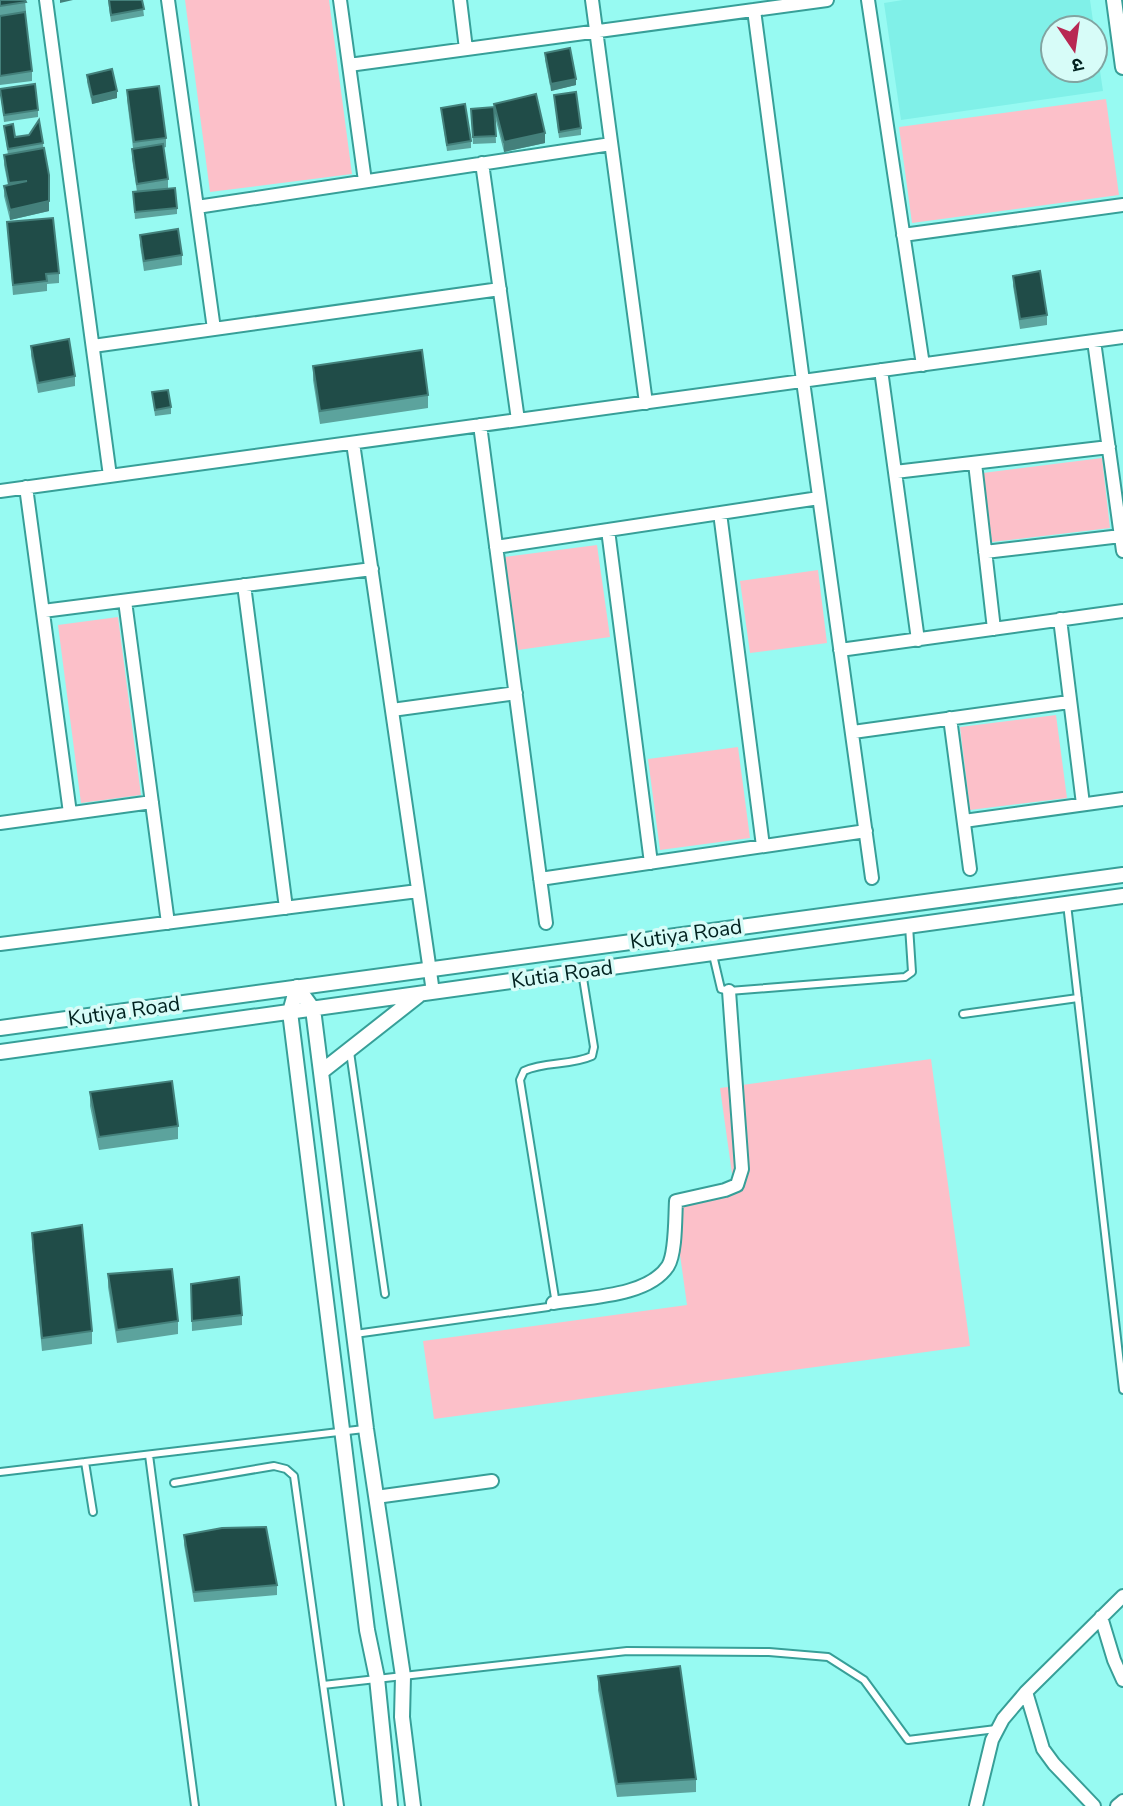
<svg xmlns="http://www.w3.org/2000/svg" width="1123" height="1806" viewBox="0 0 1123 1806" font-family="'Nunito Sans','Noto Sans Devanagari',sans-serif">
<rect width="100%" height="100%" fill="#97faf2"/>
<path fill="#80f0e8" d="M903 0H1090L1094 28H1053V70H1095V37L1103 91 901 120 884 3Z"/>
<path fill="#fcc0c9" d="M185 0H329L352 174 210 192Z
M1106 99 1119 195 912 223 899 127Z
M1102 458 1110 528 992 542 983 473Z
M597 545 610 637 518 650 505 557Z
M818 570 827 643 750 653 740 581Z
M118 617 141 795 81 803 58 625Z
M1056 715 1067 798 970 810 960 727Z
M738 747 750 838 660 850 648 759Z
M931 1059 970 1346 434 1419 423 1341 687 1305 672 1197 734 1188 720 1088Z"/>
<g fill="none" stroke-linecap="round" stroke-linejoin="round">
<g stroke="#379f98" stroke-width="10">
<path id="service" d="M1067 904 1123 1390
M713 955 721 989 729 991 905 977 912 972 909 926
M963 1014 1078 998
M350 1052 385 1294
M355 1334 548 1307 553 1303 555 1298 520 1080 524 1071C545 1061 570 1066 592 1056L594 1047 582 972
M149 1455 195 1806
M85 1462 93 1512
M0 1472 364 1429
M174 1483 274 1466 286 1469 294 1476 340 1806
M323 1685 627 1651 769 1652 828 1657 864 1680 908 1740 996 1729"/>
</g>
<g stroke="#379f98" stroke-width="16">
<path id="minor" d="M46 0 110 476
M168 0 214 329
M340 0 365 181
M460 0 466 49
M592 0 646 403
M868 0 923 365
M754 10 803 381 872 878
M349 65 827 0
M482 163 518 420
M197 207 611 144
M903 235 1123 205
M1094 341 1123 551
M93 346 500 289
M881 370 918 640
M480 425 546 923
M353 443 433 992
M975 463 994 629
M895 472 1109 447
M26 487 70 813
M0 491 1123 337
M720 513 763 846
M608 530 651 863
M496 547 819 498
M985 552 1121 536
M244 585 286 908
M125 601 168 923
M43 611 372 569
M1060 619 1083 804
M840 650 1123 611
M392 710 516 693
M950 718 970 869
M853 732 1069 702
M964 821 1123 799
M0 823 152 802
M540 879 866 831
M0 944 418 891
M553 1303C587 1297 648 1297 668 1266 676 1253 675 1217 676 1201L725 1190 737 1185 742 1169 729 991
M376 1497 492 1481
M1101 1617 1114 1660 1123 1680
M1026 1692 1043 1749 1054 1764 1094 1806
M976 1806 992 1740 1003 1719 1026 1692 1123 1596
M1117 1806 1123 1801"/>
</g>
<g stroke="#379f98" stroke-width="18">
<path id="tertiary" d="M1114 0 1123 67
M297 987 313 1009 366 1429 403 1676 402 1717 413 1806
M297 987 290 1012 367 1630 377 1678 390 1806
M0 1028 1123 875
M0 1052 1123 896
M321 1072 419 995"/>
</g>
<use href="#service" stroke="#fff" stroke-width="6"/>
<use href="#minor" stroke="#fff" stroke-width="12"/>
<use href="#tertiary" stroke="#fff" stroke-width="14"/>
</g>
<path fill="#5ca39d" d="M0 0H25L26 12H25L32 71V81L0 85Z
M108 0H142L144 16 111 22Z
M545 53 576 85 551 91 545 60Z
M87 75 117 98 92 104 87 82Z
M0 89 38 110V117L4 122Z
M127 90 166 138V147L163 148 168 179V189L177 208V214L135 219 133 192H137L132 159V149L133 148 127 100Z
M554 95 581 128V135L559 138Z
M494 104 545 143 504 152 495 117 496 143 473 144 471 109 494 107Z
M441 108 471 141V148L447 151Z
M4 126 15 137 43 143 49 211 10 220 4 196V186L8 185 4 165V155H8Z
M7 222 59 273V283L47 284V291L13 295Z
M140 235 182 255V265L144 271 140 245Z
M1013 276 1047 315V325L1020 329 1013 286Z
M31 346 75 376V386L38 393 31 356Z
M313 366 428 395V408L320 424 313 380Z
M152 392 171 407V414L155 416Z
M90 1092 178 1126V1139L99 1150 90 1106Z
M32 1233 92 1331V1344L42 1351 32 1247Z
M108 1274 178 1321V1334L117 1343 108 1287Z
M191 1284 242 1315V1325L192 1331Z
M184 1535 277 1585V1595L194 1602 184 1545Z
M598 1676 696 1779V1792L617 1797 598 1690Z"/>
<path fill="#44807b" d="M60 0H73L60 3Z
M576 79V85L551 91V84Z
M117 91V98L92 104V97Z
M545 133V143L504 152V142Z
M49 175V211L10 220V210Z"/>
<path fill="#204c48" stroke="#44807b" stroke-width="2" d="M0 0H25L26 2 0 6Z
M109 0H142L144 9 111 15Z
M25 12 32 71 0 76V16Z
M570 48 576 79 551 84 545 53Z
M112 69 117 91 92 97 87 75Z
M35 84 38 110 4 115 0 89Z
M159 86 166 138 134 142 127 90Z
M576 92 581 128 559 132 554 95Z
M536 94 545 133 504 142 494 104Z
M465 104 471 141 447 145 441 108Z
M494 107 496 136 473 137 471 109Z
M39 120 43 143 8 149 4 126 13 124 15 137 29 135Z
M163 144 168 179 137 184 132 149Z
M44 148 49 175V201L10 210 4 186 27 181 9 183 4 155Z
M175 188 177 208 135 212 133 192Z
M53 218 59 273 46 274 47 281 13 285 7 222Z
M178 229 182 255 144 261 140 235Z
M1040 271 1047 315 1020 319 1013 276Z
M69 339 75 376 38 383 31 346Z
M422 350 428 395 320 411 313 366Z
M168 390 171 407 155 410 152 392Z
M172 1081 178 1126 99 1137 90 1092Z
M82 1225 92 1331 42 1338 32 1233Z
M172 1269 178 1321 117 1330 108 1274Z
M239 1277 242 1315 192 1321 191 1284Z
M266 1527 277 1585 194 1592 184 1535 222 1528Z
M680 1666 696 1779 617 1784 598 1676Z"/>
<g text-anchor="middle" stroke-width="7" stroke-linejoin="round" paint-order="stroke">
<g font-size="21" fill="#01211f" stroke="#d7fcf8">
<text transform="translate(686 934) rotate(-8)" y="7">Kutiya Road</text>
<text transform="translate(562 974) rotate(-8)" y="7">Kutia Road</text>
<text transform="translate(124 1011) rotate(-8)" y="7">Kutiya Road</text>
</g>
</g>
<g transform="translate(1074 49) rotate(167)"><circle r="33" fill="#d7fcf8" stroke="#81a4a1" stroke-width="2"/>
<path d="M0-5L12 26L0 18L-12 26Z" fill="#b82853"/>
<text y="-10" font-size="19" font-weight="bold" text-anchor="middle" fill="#01211f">उ</text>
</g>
</svg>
